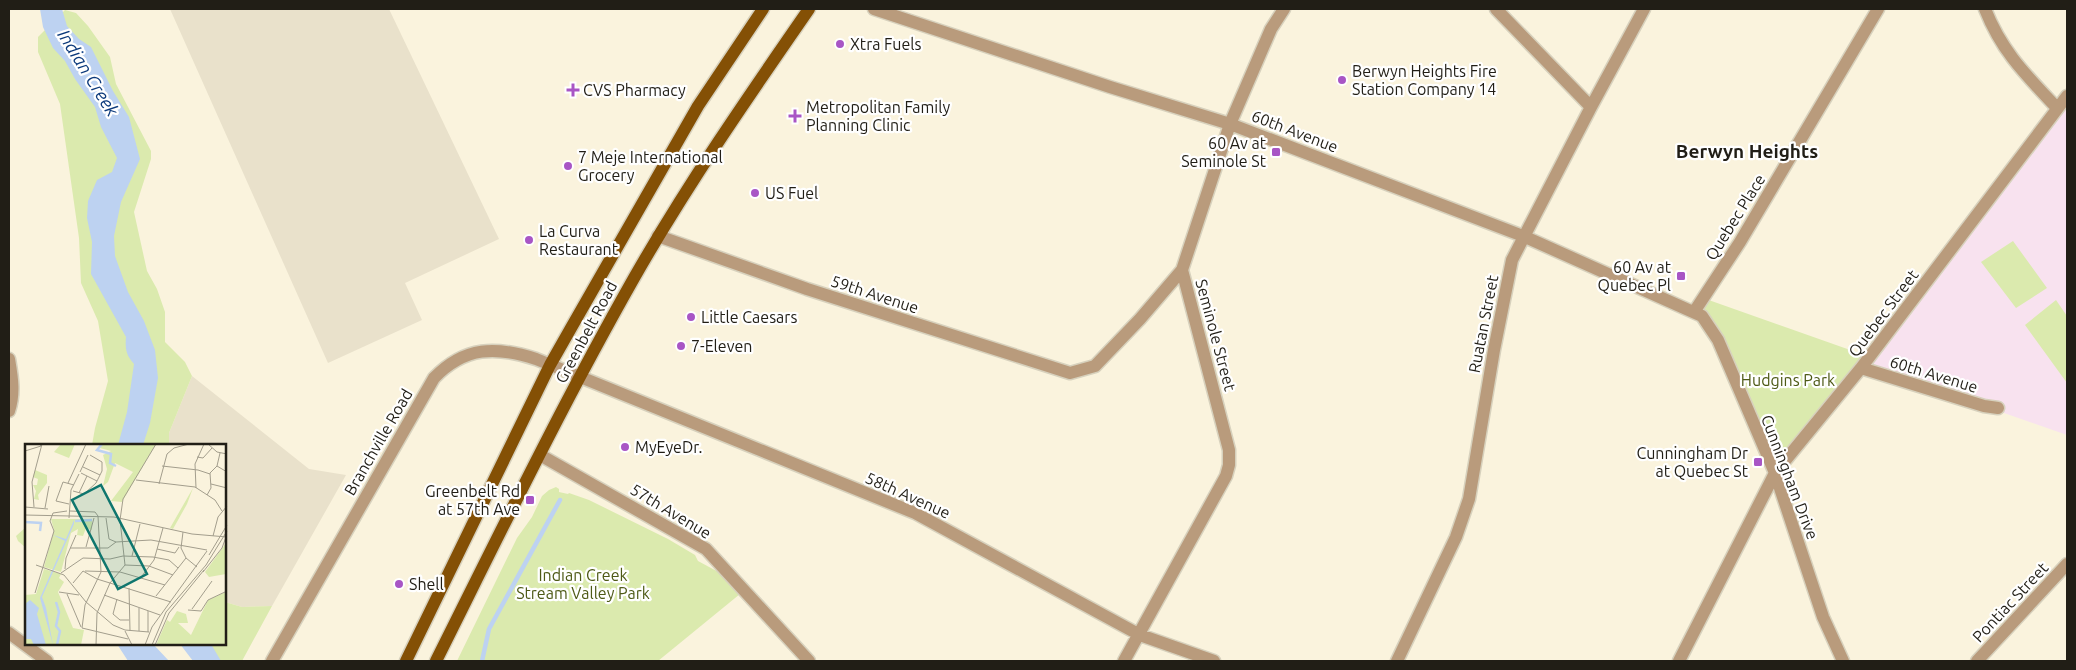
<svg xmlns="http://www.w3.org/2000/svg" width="2076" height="670" viewBox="0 0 2076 670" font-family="Ubuntu,sans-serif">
<rect width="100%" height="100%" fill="#faf3dd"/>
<path fill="#e9e1cb" d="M170 9H389L499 239 405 283 422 320 328 363Z
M192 376 309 469 346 475 272 606 242 607 225 602V445H169V433Z"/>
<path fill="#f8e2ef" d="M2067 96V435L1984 406 1861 368Z"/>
<path fill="#dbeaae" d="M65 10 76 13 88 26 110 57 116 84 151 151V159L134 212 147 271 157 289 165 312V342L185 362 192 376 169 433V445H92L95 428 108 381 98 321 81 283 79 238 60 104 38 52V37Z
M2013 241 2047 288 2016 308 1981 262Z
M1703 298 1870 357 1775 473 1702 316Z
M2056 300 2067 316V383L2025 325Z
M556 487 559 489V492L568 494 569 493 589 500 668 539 695 555 698 561 724 575 740 594 658 661H457L517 538 532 517 542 496 549 490Z
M26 527V548L18 541 16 536Z
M225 602 242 607 272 606 242 661H210L198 644H225Z"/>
<path fill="#bdd2f1" d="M40 9H62L67 26 79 39 91 47 113 91 129 117 140 159 121 202 114 236 115 256 128 292 144 321 155 350 158 378 150 423 143 445H118L127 412 134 364C126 355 125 349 126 337L91 274 92 242 87 218 88 201 97 180 112 172 117 158 101 127 95 107 75 79 65 61 53 48 43 27Z
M117 644H153L169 661H128Z
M180 644H211L221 661H193Z"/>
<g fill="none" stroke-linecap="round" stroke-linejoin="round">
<path stroke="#bdd2f1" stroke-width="4.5" d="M482 661 489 629 560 500"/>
<g stroke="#d7d1bd" stroke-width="15">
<path id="minor" d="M874 9 1110 87 1230 124 1523 236 1702 316 1718 340 1775 473 1823 617 1843 661
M1496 9 1591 107
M1985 9C2002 52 2026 75 2057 108
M658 236 807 289 1070 373 1095 366 1140 319 1182 270
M1694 312 1740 242 1878 9
M9 359C12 377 15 393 9 411
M1861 368 1984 406 1998 408
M540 455 706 549 809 661
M9 633 47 661
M272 661 434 378C465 346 496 346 536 359L915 513 1140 635 1214 661
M1124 661 1226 476 1229 465V450L1182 270 1230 124 1271 29 1284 9
M1397 661 1456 537 1469 499 1494 350 1512 260 1591 107 1644 9
M1679 661 1775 473 1861 368 2067 96
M1977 661 2067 564"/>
</g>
<g stroke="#d7d1bd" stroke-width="15">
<path id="primary" d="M406 661 550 365 571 328 698 106 763 9
M436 661C500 533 563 403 634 278 687 185 748 97 809 9"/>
</g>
<use href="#minor" stroke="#b99b7c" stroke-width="12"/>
<use href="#primary" stroke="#845005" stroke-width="12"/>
</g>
<g fill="#a855c5" stroke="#fff" stroke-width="2">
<circle cx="840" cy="44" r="5"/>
<circle cx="1342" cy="80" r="5"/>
<path d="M570.5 82.5h5v5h5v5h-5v5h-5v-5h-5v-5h5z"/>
<path d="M792.5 108.5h5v5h5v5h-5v5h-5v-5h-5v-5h5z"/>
<rect x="1271" y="147" width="10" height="10" rx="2.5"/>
<circle cx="568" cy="166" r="5"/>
<circle cx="755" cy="193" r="5"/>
<circle cx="529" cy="240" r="5"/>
<rect x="1676" y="271" width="10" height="10" rx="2.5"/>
<circle cx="691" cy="317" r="5"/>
<circle cx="681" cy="346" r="5"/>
<circle cx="625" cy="447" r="5"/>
<rect x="1753" y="457" width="10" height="10" rx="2.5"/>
<rect x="525" y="495" width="10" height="10" rx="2.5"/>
<circle cx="399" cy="584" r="5"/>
</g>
<g text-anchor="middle" stroke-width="4.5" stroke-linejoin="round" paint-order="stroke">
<g font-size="16" fill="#211e16" stroke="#fff" text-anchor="start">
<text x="850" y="50">Xtra Fuels</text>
<text x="1352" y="77">Berwyn Heights Fire<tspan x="1352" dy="18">Station Company 14</tspan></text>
<text x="583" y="96">CVS Pharmacy</text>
<text x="806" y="113">Metropolitan Family<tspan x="806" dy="18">Planning Clinic</tspan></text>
<text x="1266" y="149" text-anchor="end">60 Av at<tspan x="1266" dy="18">Seminole St</tspan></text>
<text x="578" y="163">7 Meje International<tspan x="578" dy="18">Grocery</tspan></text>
<text x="765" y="199">US Fuel</text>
<text x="539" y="237">La Curva<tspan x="539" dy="18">Restaurant</tspan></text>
<text x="1671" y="273" text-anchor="end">60 Av at<tspan x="1671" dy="18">Quebec Pl</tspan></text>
<text x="701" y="323">Little Caesars</text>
<text x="691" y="352">7-Eleven</text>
<text x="635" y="453">MyEyeDr.</text>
<text x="1748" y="459" text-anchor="end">Cunningham Dr<tspan x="1748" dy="18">at Quebec St</tspan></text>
<text x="520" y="497" text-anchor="end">Greenbelt Rd<tspan x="520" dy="18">at 57th Ave</tspan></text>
<text x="409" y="590">Shell</text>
</g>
<g font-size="16" fill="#211e16" stroke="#fff">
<text transform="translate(1295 131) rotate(21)" y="6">60th Avenue</text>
<text transform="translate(1735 217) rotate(-58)" y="6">Quebec Place</text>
<text transform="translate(875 294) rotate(18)" y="6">59th Avenue</text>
<text transform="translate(1883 313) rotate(-53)" y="6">Quebec Street</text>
<text transform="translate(1483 324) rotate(-79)" y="6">Ruatan Street</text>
<text transform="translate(586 332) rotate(-62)" y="6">Greenbelt Road</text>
<text transform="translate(1216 335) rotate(75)" y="6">Seminole Street</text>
<text transform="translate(1934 374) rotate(17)" y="6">60th Avenue</text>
<text transform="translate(378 442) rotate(-60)" y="6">Branchville Road</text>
<text transform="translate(1790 477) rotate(69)" y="6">Cunningham Drive</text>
<text transform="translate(908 495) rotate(24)" y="6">58th Avenue</text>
<text transform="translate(671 511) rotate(31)" y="6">57th Avenue</text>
<text transform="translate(2010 602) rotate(-47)" y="6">Pontiac Street</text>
</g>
<g font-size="16" fill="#4e5a16" stroke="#fff">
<text x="1788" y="386">Hudgins Park</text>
<text x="583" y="581">Indian Creek<tspan x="583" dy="18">Stream Valley Park</tspan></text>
</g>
<g font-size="18" font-style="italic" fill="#0b397b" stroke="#fff">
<text transform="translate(88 73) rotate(58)" y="6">Indian Creek</text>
</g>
<g font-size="19" font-weight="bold" fill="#211e16" stroke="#fff">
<text x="1747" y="158">Berwyn Heights</text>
</g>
</g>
<g transform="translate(25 444)">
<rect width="201" height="201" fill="#faf3dd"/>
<path d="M36 0H50L44 14 29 8ZM77 0H131L97 58 86 57 108 28 90 19 83 38 78 42 82 25 78 11 86 7 75 4ZM10 26 22 31V39L13 51 14 56 9 55 11 47 8 41H12L13 35 8 33ZM168 44 162 60 148 85 145 84ZM26 75H67V86L61 84 58 92 52 91 53 85 46 89 36 128 19 123 29 86ZM201 99V130L184 133 180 128ZM19 125 36 130 34 134 39 138 33 148 48 184 59 186 56 201H0V151L11 150ZM201 148V201H131L142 176 145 178 152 167 161 170 163 179H153L166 191 183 156Z" fill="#dbeaae"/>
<path d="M49 76V80L17 153 21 164 28 201 15 154 40 97 28 91 41 95ZM5 156 14 164 12 170 21 201H9L6 195H0V160Z" fill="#bdd2f1"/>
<path fill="none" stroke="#bdd2f1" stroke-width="2.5" d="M77 0 72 6 86 10 85 19 91 22M50 77 67 76M0 78 16 79 15 87M31 158 34 168 31 182 35 187 32 201"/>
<path fill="none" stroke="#a39e8d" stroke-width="1" d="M183 0 192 8 202 10M0 7 16 2 15 0M195 9 192 22 202 28M172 13 178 14 187 4M137 22 173 26 185 30M58 23 75 31M55 28 63 11M56 29 72 37M111 36 170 43 190 56 197 67M43 39 61 0M134 40 142 10 149 4 164 0M186 40 202 44M171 44 170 20 179 0M48 47 59 50 71 39 77 27V18L65 11M54 49 62 32M182 51 186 44 185 29 192 22M44 60 31 57 38 38 49 41M0 63 23 65M9 63 7 38 17 0M20 64 24 42M45 67 70 68 73 72 76 128 60 161 57 184M0 71 89 73 167 90 202 93M44 74 46 46 54 30M81 74 84 95 91 98M158 88 156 104 161 114 172 123M188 92 193 73 202 62M61 103 69 74M45 104H83L91 98 126 96 182 106M132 105 150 109 154 103M184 111 202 81M107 112 115 80M11 121 39 131 61 158 88 181 100 186 124 188M100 121 95 76 98 55 131 0M100 121 124 122 148 131M40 125 41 114 51 91M58 127 72 135 146 158M60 127 95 128 140 141M178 128 197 104 201 93M36 129 58 114 85 115 98 112 128 113 144 116 153 124M117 132 129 116 138 84M48 139 58 127M104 144 105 187M34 148 54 151M10 149 29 87 25 77 28 69 42 67M42 150 56 183M79 151 135 171M131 152 161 114M92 155 88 170 95 176H104M167 165 187 137M163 166 176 167 183 156 202 147M57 184 103 195M100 187 107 201M114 187V164M123 188V167M71 201 72 169 85 139 100 121M120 201 127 183 182 107M127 201 141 168 181 121 202 87M130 201 144 169 179 126"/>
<path fill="#0f766e" fill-opacity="0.15" stroke="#0f766e" stroke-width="2.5" d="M76 41 122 130 93 145 47 56Z"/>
<rect width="201" height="201" fill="none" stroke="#211e16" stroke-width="2.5"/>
</g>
<rect width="2076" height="670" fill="none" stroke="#211e16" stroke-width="20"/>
</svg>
